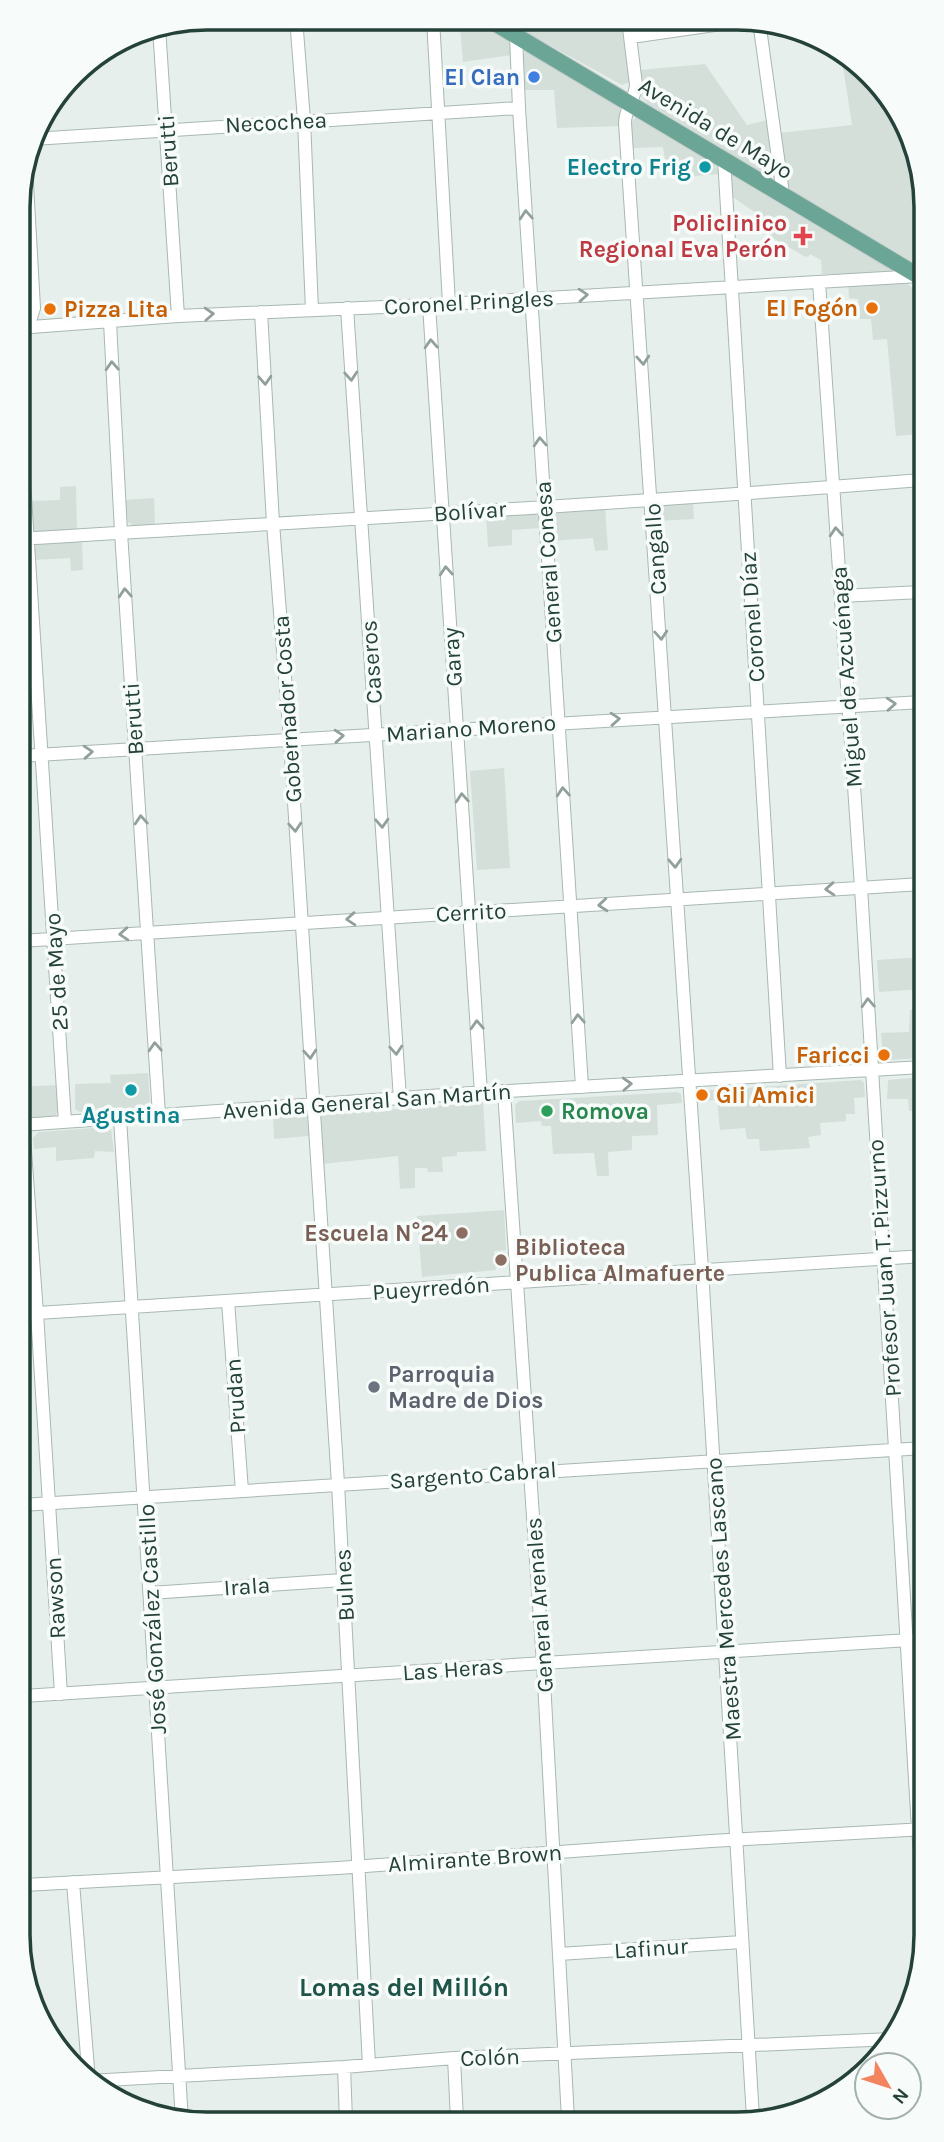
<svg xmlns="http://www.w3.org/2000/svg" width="944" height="2142" viewBox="0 0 944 2142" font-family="Karla,sans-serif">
<rect width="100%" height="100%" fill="#e6efeb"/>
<path fill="#d4dfda" d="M437 19H476L508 38 511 55 463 62 460 27 437 28Z
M502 19 622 20 630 82 622 85Z
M527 50 620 106 621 126 557 128 554 90H523L521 57Z
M841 54 862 65 920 157V266L793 192 784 181 779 133 852 125Z
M705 64 747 125 768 120 774 169 771 173 765 174 647 103 642 98 640 70Z
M637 117 714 161 719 174 672 178 670 166H666L663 147 633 148 631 122Z
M731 173 896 271 893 273 822 274 821 260 810 254 808 257 804 256 762 232 760 221 762 217 728 194V177Z
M848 281H898L906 283 920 293 921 434 896 436 887 339 873 340 871 319H860L858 299 849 298Z
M76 486 77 532H34L32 530 31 501 60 500V487Z
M154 498 155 526 136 527 128 522 125 500Z
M693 502 694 519 657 521 656 511 661 504Z
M605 506 608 550 595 551 593 538 551 541 549 520 555 510Z
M538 512 541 528 512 530V545L488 547 486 515Z
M82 540 83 570 71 571 70 558 33 560 36 544Z
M504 768 510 868 477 870 470 771Z
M923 957V989L879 992 877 960Z
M923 1008V1058L888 1060 883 1055 881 1033 909 1032 910 1010Z
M148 1073 150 1102 145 1107 80 1112 75 1109V1084L111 1083 110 1075Z
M923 1077V1111H909L908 1099H887L888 1080Z
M861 1080 864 1083 865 1097 854 1098 855 1114H846V1121L820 1123 821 1135 808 1137 810 1148 760 1151 759 1139H747L745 1128 720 1130 717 1100 698 1101 701 1091Z
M57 1085 58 1111 56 1115 52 1117 21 1119V1087Z
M677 1092 681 1094 682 1103 657 1105 658 1135 632 1136V1150L608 1152 609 1176H597L594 1153 553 1154 551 1126H542L541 1121 516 1123 515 1105 519 1101Z
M483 1102 486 1151 457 1152V1156L442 1157 443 1172H428L427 1168H415V1188L400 1189 398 1156 322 1164 321 1117 323 1115Z
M300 1110 305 1112 307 1117 309 1136 274 1139 273 1112Z
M108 1127 111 1129 114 1152 95 1151 94 1158 56 1161V1147L34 1149 33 1138 39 1132Z
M504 1210 506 1250 494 1251 496 1270 422 1277 417 1216Z"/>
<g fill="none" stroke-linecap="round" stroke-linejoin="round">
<g stroke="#a8b8b2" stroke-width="14">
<path id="minor" d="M296 18 304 120 312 310
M433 19 449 304
M628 20 636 85C635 99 625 109 625 123L702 1270 753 2118
M759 21 783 194
M159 27 178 316
M516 36 519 108 582 1087
M631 37 742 21
M33 139 519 108
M724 159 780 1076
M819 282 861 887 918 1829 926 1925
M429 305 481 1093
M347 308 400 1099
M261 312 273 523 290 740 338 1484 369 2065
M110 322 121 532 159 1115
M18 328 178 316 429 305 919 276
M21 331 30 321 34 308 26 166
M19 403 65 1122
M19 539C320 521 621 504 921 480
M841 596 921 592
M20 756 922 702
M20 941 922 884
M504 1092 543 1663 568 2119
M120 1118 182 2121
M23 1124 37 1313 61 1694
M21 1125 472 1093 923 1067
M228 1301 242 1491
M22 1314 924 1256
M22 1505 924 1448
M150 1593 343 1580
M23 1696 925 1639
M73 1882 89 2081
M24 1885 338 1868 711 1841 925 1829
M559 1954 742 1942
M454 2058 457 2120
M344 2067 346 2120
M88 2081 344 2067 454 2058 892 2039"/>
</g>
<g stroke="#c2cac8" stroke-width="18">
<path id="major" d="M488 19 920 277"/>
</g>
<use href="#minor" stroke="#fff" stroke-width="12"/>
<use href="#major" stroke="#6aa596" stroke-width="16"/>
</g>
<defs><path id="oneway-chevron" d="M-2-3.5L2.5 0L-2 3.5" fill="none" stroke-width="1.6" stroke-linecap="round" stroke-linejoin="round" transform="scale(1.75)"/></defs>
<g stroke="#92a09c">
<use href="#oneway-chevron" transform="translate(526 215) rotate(-94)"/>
<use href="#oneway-chevron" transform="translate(583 295) rotate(-4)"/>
<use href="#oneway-chevron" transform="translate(209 314) rotate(-3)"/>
<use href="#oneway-chevron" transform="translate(431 344) rotate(-93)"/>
<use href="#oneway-chevron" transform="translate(643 360) rotate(86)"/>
<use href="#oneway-chevron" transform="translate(112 366) rotate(-93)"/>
<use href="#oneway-chevron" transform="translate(351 376) rotate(86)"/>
<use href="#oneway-chevron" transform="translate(265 380) rotate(87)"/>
<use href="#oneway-chevron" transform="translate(540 442) rotate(-94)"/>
<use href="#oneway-chevron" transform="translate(836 532) rotate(-94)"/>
<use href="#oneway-chevron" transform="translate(446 571) rotate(-94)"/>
<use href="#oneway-chevron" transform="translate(125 593) rotate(-94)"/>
<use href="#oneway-chevron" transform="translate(661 635) rotate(86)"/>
<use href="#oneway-chevron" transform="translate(891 704) rotate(-4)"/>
<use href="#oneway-chevron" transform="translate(615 719) rotate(-4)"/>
<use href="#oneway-chevron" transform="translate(339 736) rotate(-4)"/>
<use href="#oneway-chevron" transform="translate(88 752) rotate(-4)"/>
<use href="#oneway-chevron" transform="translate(563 792) rotate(-94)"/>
<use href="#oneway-chevron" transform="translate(462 798) rotate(-94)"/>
<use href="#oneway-chevron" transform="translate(141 820) rotate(-94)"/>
<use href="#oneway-chevron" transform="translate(382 823) rotate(87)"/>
<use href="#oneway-chevron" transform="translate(295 827) rotate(86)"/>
<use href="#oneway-chevron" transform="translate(675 863) rotate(87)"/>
<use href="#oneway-chevron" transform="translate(830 889) rotate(176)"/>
<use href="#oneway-chevron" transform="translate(603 905) rotate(175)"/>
<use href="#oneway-chevron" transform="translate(351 919) rotate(176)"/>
<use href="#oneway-chevron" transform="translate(124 934) rotate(176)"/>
<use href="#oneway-chevron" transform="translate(868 1003) rotate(-93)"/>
<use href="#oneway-chevron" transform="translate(578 1019) rotate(-93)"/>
<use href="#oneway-chevron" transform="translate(477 1025) rotate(-93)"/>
<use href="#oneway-chevron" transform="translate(155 1047) rotate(-93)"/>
<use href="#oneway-chevron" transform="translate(396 1050) rotate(86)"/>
<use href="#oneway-chevron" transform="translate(310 1054) rotate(86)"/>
<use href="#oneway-chevron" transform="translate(627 1084) rotate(-3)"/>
</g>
<circle fill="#3f7fe0" stroke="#f7fbf9" stroke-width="2.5" cx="534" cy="77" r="7"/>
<g fill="#0f9aa8" stroke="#f7fbf9" stroke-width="2.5">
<circle cx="705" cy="167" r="7"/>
<circle cx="131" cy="1090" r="7"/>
</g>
<path fill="#e0444e" stroke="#f7fbf9" stroke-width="2.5" d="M799.5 225.5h7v7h7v7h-7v7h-7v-7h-7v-7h7z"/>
<g fill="#e8710a" stroke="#f7fbf9" stroke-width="2.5">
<circle cx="872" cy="308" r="7"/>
<circle cx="50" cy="309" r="7"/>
<circle cx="884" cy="1055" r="7"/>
<circle cx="702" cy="1095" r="7"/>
</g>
<circle fill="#2e9e5b" stroke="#f7fbf9" stroke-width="2.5" cx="547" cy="1111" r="7"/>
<g fill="#8d6e63" stroke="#f7fbf9" stroke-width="2.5">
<circle cx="462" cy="1233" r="7"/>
<circle cx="501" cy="1260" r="7"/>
</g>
<circle fill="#6b7280" stroke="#f7fbf9" stroke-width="2.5" cx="374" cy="1387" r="7"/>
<g text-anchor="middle" stroke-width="7" stroke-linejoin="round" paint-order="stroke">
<g font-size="23" font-weight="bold" fill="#366cbe" stroke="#f7fbf9" text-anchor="end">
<text x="520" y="85">El Clan</text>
</g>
<g font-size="23" fill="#24423a" stroke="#f7fbf9">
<text transform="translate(276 122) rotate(-3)" y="8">Necochea</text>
<text transform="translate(716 128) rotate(31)" y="8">Avenida de Mayo</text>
<text transform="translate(168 151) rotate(-94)" y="8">Berutti</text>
<text transform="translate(469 302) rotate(-3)" y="8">Coronel Pringles</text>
<text transform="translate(470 511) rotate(-4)" y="8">Bolívar</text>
<text transform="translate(655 549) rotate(-94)" y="8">Cangallo</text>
<text transform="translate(548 562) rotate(-94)" y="8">General Conesa</text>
<text transform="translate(752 617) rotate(-94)" y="8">Coronel Díaz</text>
<text transform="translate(452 657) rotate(-94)" y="8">Garay</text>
<text transform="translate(371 662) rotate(-94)" y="8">Caseros</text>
<text transform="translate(846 677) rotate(-94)" y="8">Miguel de Azcuénaga</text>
<text transform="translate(287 709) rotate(-94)" y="8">Gobernador Costa</text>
<text transform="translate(133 719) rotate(-94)" y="8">Berutti</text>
<text transform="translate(471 728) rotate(-4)" y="8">Mariano Moreno</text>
<text transform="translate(471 912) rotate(-3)" y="8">Cerrito</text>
<text transform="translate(56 972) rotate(-94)" y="8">25 de Mayo</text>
<text transform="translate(367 1101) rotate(-4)" y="8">Avenida General San Martín</text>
<text transform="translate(884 1268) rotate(-94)" y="8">Profesor Juan T. Pizzurno</text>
<text transform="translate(431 1288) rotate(-4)" y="8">Pueyrredón</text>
<text transform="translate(235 1396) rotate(-94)" y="8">Prudan</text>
<text transform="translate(473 1475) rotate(-4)" y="8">Sargento Cabral</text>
<text transform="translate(344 1585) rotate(-93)" y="8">Bulnes</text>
<text transform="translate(247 1586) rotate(-4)" y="8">Irala</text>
<text transform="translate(55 1598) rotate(-93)" y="8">Rawson</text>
<text transform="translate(723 1599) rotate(-94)" y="8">Maestra Mercedes Lascano</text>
<text transform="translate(539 1605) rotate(-94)" y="8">General Arenales</text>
<text transform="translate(152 1619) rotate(-93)" y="8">José González Castillo</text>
<text transform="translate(453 1669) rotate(-4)" y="8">Las Heras</text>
<text transform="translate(475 1858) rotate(-4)" y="8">Almirante Brown</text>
<text transform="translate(651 1948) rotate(-4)" y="8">Lafinur</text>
<text transform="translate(490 2057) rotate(-2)" y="8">Colón</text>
</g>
<g font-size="23" font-weight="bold" fill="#0d838f" stroke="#f7fbf9" text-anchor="end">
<text x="691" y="175">Electro Frig</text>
<text x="131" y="1123" text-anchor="middle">Agustina</text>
</g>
<g font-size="23" font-weight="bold" fill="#be3a42" stroke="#f7fbf9" text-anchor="end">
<text x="787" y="231">Policlinico<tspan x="787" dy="26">Regional Eva Perón</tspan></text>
</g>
<g font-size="23" font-weight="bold" fill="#c56008" stroke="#f7fbf9" text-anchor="end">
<text x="858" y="316">El Fogón</text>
<text x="64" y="317" text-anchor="start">Pizza Lita</text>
<text x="870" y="1063">Faricci</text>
<text x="716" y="1103" text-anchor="start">Gli Amici</text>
</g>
<g font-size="23" font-weight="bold" fill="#27864d" stroke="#f7fbf9" text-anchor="start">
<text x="561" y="1119">Romova</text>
</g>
<g font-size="23" font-weight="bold" fill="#785e54" stroke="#f7fbf9" text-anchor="end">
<text x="448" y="1241">Escuela N°24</text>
<text x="515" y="1255" text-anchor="start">Biblioteca<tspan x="515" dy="26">Publica Almafuerte</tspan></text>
</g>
<g font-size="23" font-weight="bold" fill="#5b616d" stroke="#f7fbf9" text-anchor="start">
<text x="388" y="1382">Parroquia<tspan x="388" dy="26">Madre de Dios</tspan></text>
</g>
<g font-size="26" font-weight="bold" fill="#1f5548" stroke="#f7fbf9">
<text x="404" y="1996">Lomas del Millón</text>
</g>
</g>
<path d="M0 0H944V2142H0ZM207 30H737A177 177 0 0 1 914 207V1935A177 177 0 0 1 737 2112H207A177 177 0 0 1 30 1935V207A177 177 0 0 1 207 30Z" fill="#f7fbf9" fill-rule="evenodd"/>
<path fill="none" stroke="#24423a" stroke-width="3.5" d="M207 30H737A177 177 0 0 1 914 207V1935A177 177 0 0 1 737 2112H207A177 177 0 0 1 30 1935V207A177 177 0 0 1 207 30Z"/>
<g transform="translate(888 2086) rotate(129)"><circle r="33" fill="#f7fbf9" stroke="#a3b1ad" stroke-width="2"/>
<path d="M0-5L12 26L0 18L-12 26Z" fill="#f4845f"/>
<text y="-10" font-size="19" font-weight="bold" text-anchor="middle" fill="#24423a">N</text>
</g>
</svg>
